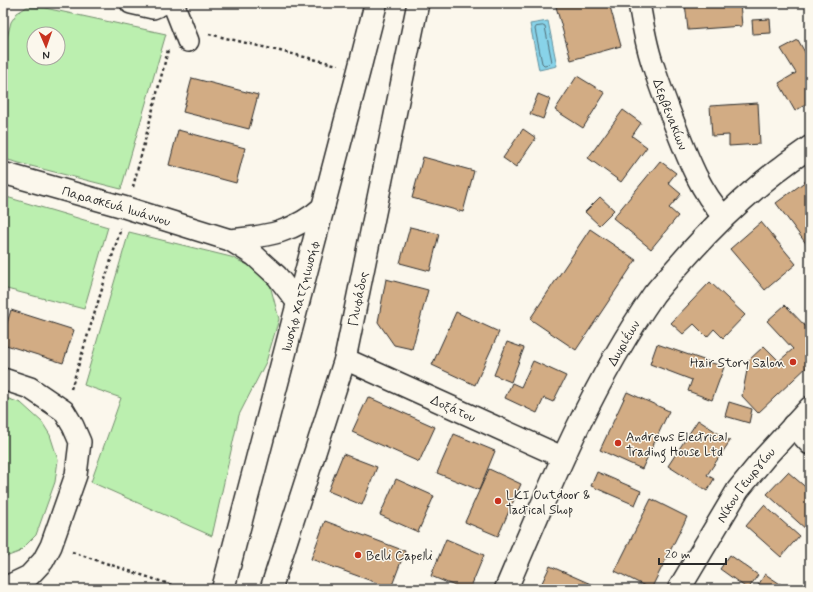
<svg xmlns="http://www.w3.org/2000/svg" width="813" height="592" viewBox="0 0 813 592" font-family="Mynerve,sans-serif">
<rect width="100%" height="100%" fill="#fbf7ec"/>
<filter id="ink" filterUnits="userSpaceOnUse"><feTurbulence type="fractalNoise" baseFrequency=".025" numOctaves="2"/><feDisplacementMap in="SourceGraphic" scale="8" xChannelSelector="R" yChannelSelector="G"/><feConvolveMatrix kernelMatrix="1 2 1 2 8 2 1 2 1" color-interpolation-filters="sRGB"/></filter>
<g filter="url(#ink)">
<path fill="#bbefaf" stroke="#738d6d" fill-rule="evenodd" d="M27 7 45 8 166 34 121 189 23 164 8 160 3 157V53L11 22 17 13ZM34 34H58V58H34Z
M3 196 108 227 84 309 3 288Z
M129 232 231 257 254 268 270 285 279 319 266 362 239 415 212 536 91 482 121 398 84 385Z
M3 397 21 403 42 422 50 435 58 460 55 482 36 535 19 552 3 558Z"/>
<path fill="#88d3e9" stroke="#63909d" d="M548 21 557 66 539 70 530 24Z"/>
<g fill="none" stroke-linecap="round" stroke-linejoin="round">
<path stroke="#506e77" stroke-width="1" d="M543 26 545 27 552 62 550 64 544 65 542 63 535 29 536 27Z"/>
</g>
<path fill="#d2ac84" stroke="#2b2b2b" d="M555 3H609L621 46 571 60Z
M685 3H740L742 26 688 30Z
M762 3H810V6H762Z
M770 19 771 33 753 34 752 20Z
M798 40 810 61V102L795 111 779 83 796 73 781 49Z
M577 76 605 93 583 128 555 110Z
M192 78 258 95 249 129 183 112Z
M538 94 550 99 543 119 530 114Z
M758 103 760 144 729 146V135L712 136 710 106Z
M623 110 641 123 632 136 647 147 621 182 588 158Z
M523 129 536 138 516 167 503 158Z
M178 130 245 148 236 183 169 165Z
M423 157 474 171 463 212 412 198Z
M660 161 676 173 668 183 681 194 669 208 678 216 651 249 613 218Z
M810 178V249L776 203Z
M600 197 614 210 599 225 585 212Z
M761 222 796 264 765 290 730 249Z
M410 227 439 234 430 271 400 263Z
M590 229 636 260 576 350 530 319Z
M386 279 428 290 412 349 394 345 378 322Z
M710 282 745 315 723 338 714 329 707 337 694 324 683 334 671 323Z
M785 305 810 331V364L758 413 742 396 749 360 764 346 779 361 793 349 767 321Z
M11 310 74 330 63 363 3 344V336Z
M456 312 499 332 475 385 432 365Z
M507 342 524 348 511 382 494 375Z
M657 344 724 367 712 400 688 391 692 380 650 364Z
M533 361 566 376 553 402 544 398 537 413 505 398 512 383 521 387Z
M627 392 669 411 642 469 600 450Z
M368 397 435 427 419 462 352 432Z
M729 402 752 409 749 423 725 416Z
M698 420 730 441 707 475 714 479 707 491 668 466Z
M454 434 495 451 479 490 437 473Z
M343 454 377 467 362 505 328 491Z
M489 469 521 484 498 536 465 522Z
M597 472 641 491 635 505 591 486Z
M788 472 810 491V529L808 531 767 494Z
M396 479 434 496 418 532 380 515Z
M651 499 687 517 651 589 615 571Z
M764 505 799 536 781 557 746 526Z
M325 521 405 551 391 588 311 559Z
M446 539 484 555 470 589H462L431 576Z
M730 555 758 575 748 589 720 569Z
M550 566 602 589H539Z
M765 574 788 589H756Z"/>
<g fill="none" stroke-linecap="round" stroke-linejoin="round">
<g stroke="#2b2b2b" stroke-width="24">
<g id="street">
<path d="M131 3 153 8 165 3"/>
<path d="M173 3 188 41"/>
<path id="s1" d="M639 3C643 25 646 47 654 68 660 87 667 105 674 123 687 156 699 189 723 216"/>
<path id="s2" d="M3 173 127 208 230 240 254 255 266 266 277 276 298 303"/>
<path d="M230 240C268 236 294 233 324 206"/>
<path id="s3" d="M345 359 562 457"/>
<path d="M3 379 30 388 64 411 73 426 80 442 76 475 51 546 43 561 29 576 6 587 3 586"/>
<path d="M793 425 810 444"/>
<path id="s4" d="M271 589 345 359 418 3"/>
</g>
</g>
<g stroke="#2b2b2b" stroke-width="25">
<g id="secondary">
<path id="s5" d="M223 589 359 70 376 3"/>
<path id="s6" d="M506 589C549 488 591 385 654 294 662 284 671 274 680 264 718 220 761 180 810 147"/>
<path id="s7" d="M679 589 738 490 765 457 810 408"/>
</g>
</g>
<path stroke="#2b2b2b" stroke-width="2.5" stroke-dasharray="3 3" stroke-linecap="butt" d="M209 34 338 65
M133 187 168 50
M71 389 121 228
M72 552 184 589"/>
<use href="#street" stroke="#fbf7ec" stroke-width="21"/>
<use href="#secondary" stroke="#fbf7ec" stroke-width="22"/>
</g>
</g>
<g fill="#c8321e" stroke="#fbf7ec" stroke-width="1.5">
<circle cx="793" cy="362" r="4"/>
<circle cx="618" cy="443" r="4"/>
<circle cx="498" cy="501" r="4"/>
<circle cx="358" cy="555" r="4"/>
</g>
<g text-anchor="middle" stroke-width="3" stroke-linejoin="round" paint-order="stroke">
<g font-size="13" fill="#2b2b2b" stroke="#fbf7ec">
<text dy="5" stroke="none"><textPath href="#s1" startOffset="116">Δερβενακίων</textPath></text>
<text dy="5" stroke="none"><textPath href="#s2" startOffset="118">Παρασκευά Ιωάννου</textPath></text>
<text dy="5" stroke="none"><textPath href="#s5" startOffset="303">Ιωσήφ Χατζηιωσήφ</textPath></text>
<text dy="5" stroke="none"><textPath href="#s4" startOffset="303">Γλυφάδος</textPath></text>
<text dy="5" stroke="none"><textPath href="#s6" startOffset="273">Δωριέων</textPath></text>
<text dy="5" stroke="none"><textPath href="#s3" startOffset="119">Δοξάτου</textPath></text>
<text dy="5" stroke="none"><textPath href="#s7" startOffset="124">Νίκου Γεωργίου</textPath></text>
</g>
<g font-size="13" fill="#2b2b2b" stroke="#fbf7ec" text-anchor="start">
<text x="785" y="367" text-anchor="end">Hair Story Salon</text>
<text x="626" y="441">Andrews Electrical<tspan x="626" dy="15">Trading House Ltd</tspan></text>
<text x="506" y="499">LKI Outdoor &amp;<tspan x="506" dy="15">Tactical Shop</tspan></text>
<text x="366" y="560">Belli Capelli</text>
</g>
</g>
<rect width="813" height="592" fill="none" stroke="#fbf7ec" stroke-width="16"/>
<rect x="8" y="8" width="797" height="576" fill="none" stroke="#2b2b2b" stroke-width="1.5" filter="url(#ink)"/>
<g transform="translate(46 46) rotate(178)"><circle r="19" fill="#fbf7ec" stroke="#a8a59f"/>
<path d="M0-3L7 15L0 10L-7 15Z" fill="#c8321e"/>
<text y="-6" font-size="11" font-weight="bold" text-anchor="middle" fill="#2b2b2b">N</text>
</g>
<path d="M659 558v6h67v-6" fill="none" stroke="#2b2b2b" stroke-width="2"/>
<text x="665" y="558" font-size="12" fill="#2b2b2b" stroke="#fbf7ec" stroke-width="3" paint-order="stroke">20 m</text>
</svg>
